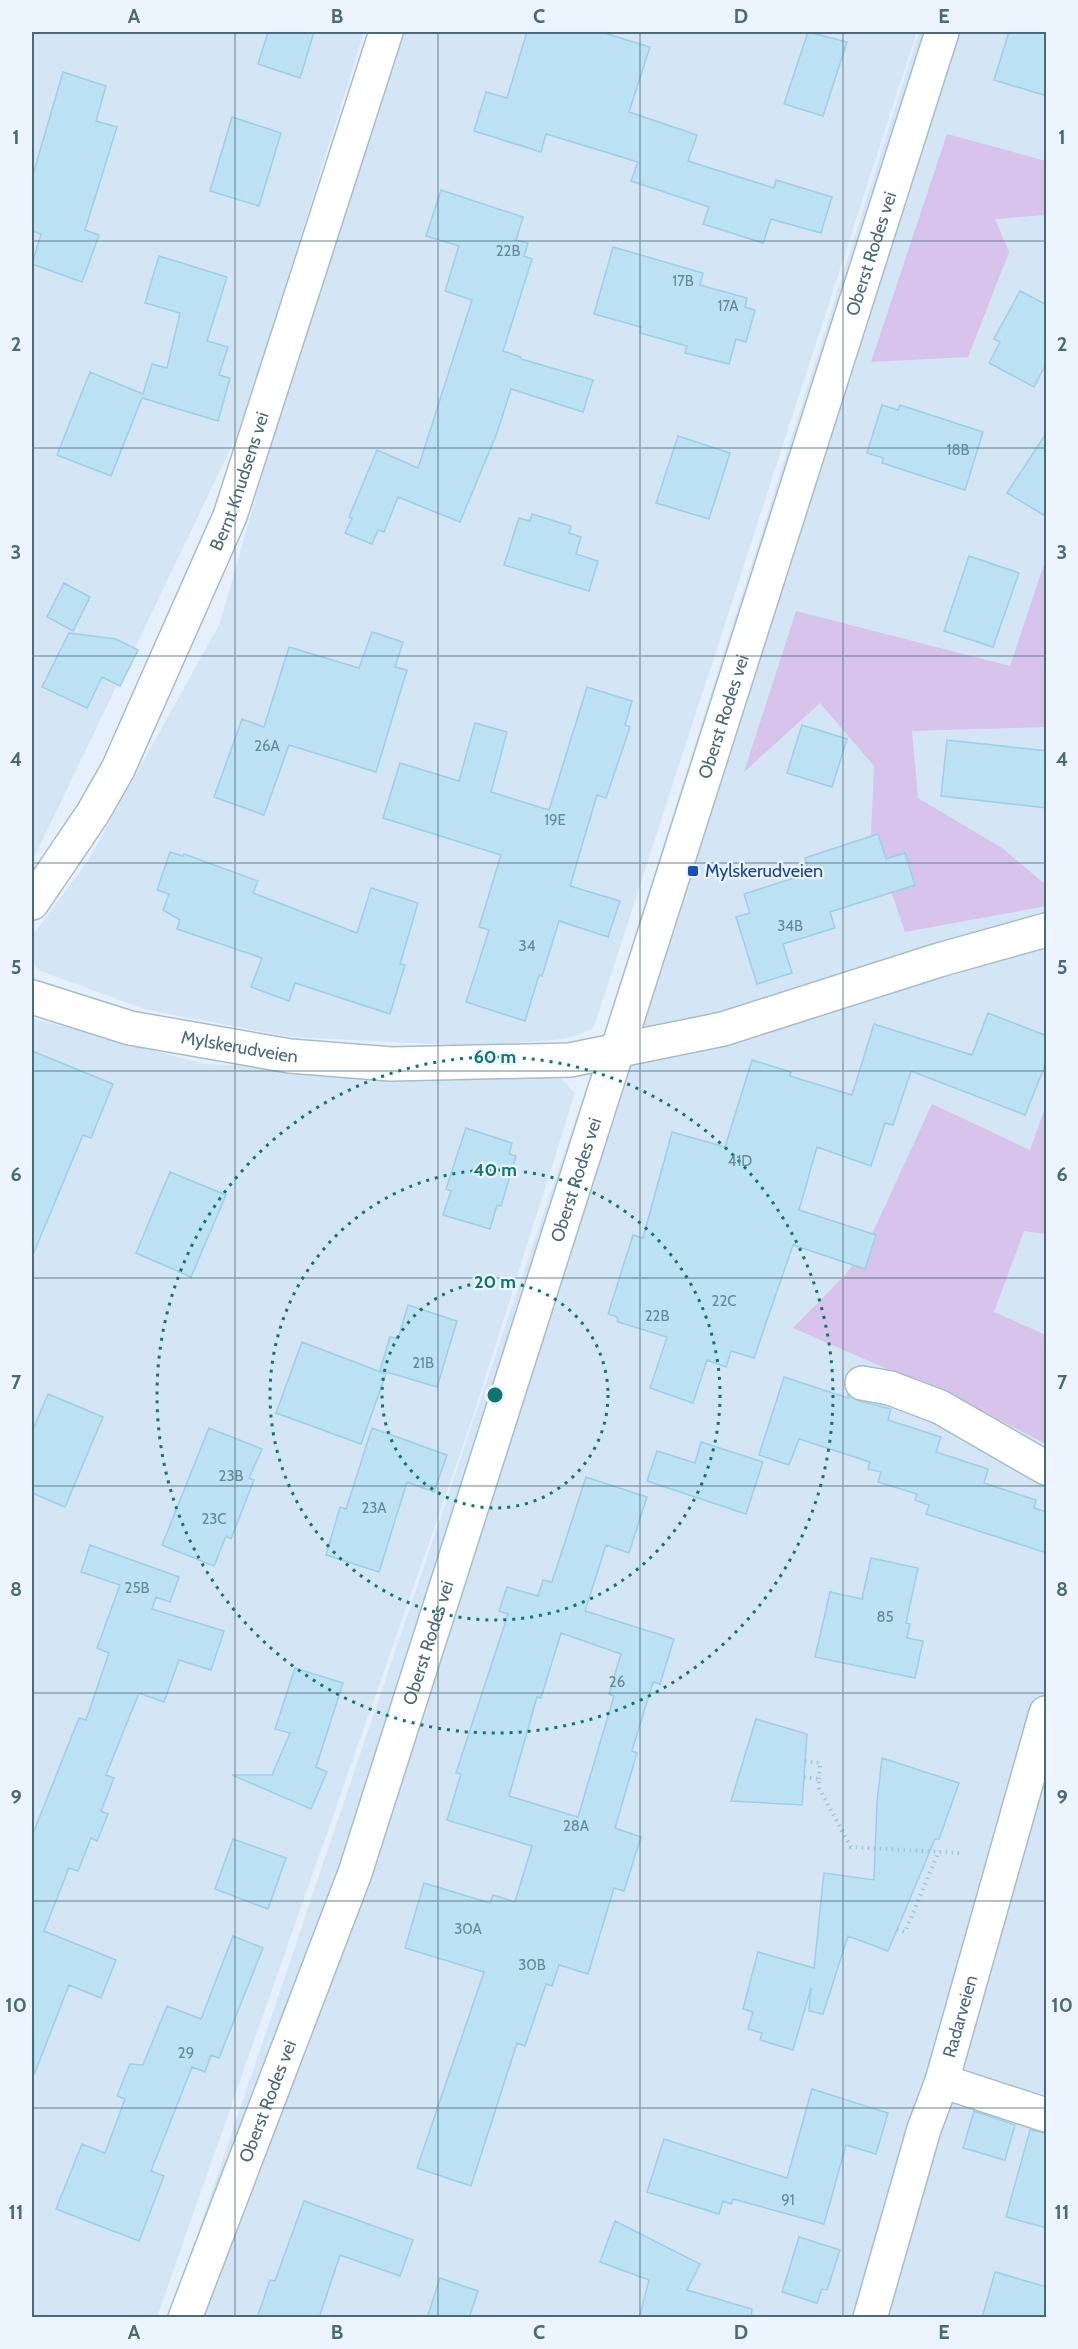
<svg xmlns="http://www.w3.org/2000/svg" width="1078" height="2349" viewBox="0 0 1078 2349" font-family="Cabin,sans-serif">
<rect width="100%" height="100%" fill="#e6f0fd"/>
<path fill="#d4e5f5" d="M32 32H364L242 425 32 862Z
M403 32H917L595 1024 591 1030 565 1039 474 1046 292 1037 147 1010 38 970 32 959V936L88 861 220 623 281 409Z
M919 32H1046V2317L169 2318 596 1059Z
M32 1018 204 1064 561 1078 575 1093 469 1429 157 2317H32Z"/>
<path fill="#d8c3eb" d="M947 134 1046 161V215L995 219 1009 252 968 357 871 362Z
M1046 558V727L912 731 918 798 1002 848 1046 885V906L905 932 871 833 874 766 820 703 744 772 796 611 1010 666Z
M932 1104 1030 1150 1046 1105V1234L1024 1231 994 1312 1046 1335V1444L973 1406 793 1328 845 1275 867 1245Z"/>
<path fill="#bce2f3" stroke="#9cd0e6" stroke-width="1.5" fill-rule="evenodd" d="M268 32H314L300 78 258 64Z
M527 32H601L650 47 629 112 697 135 688 161 774 188 776 180 832 197 821 233 771 219 763 243 703 224 709 207 631 181 638 162 546 134 541 152 474 131 486 92 507 98Z
M808 32 847 42 823 116 784 104Z
M1009 32H1047V96L994 80Z
M63 72 106 86 96 121 117 127 85 230 99 235 82 282 32 264 41 234 32 231V178Z
M232 117 281 133 259 206 210 191Z
M441 190 523 217 516 240 528 243 524 256 532 259 503 351 521 357V359L593 380 583 412 511 389 497 433 460 522 398 497 384 532 378 530 372 544 345 533 352 518 349 517 377 450 418 468 472 300 445 291 459 246 426 236Z
M613 247 703 273 700 285 747 298 745 307 755 310 746 342 736 339 729 364 685 353 687 346 640 333 641 327 594 314Z
M159 256 227 277 207 341 228 347 219 375 230 378 218 421 142 398 111 476 57 455 90 372 143 394 152 364 167 368 180 313 145 303Z
M1020 291 1047 305V362L1034 387 989 363 1000 342 994 339Z
M882 405 898 410 900 405 983 432 965 490 882 463 883 458 867 453Z
M1047 432V517L1007 493Z
M678 436 730 453 709 519 656 503Z
M532 514 571 526 569 533 581 537 576 554 598 561 589 591 504 565 519 518 530 521Z
M969 556 1019 573 993 647 944 631Z
M64 583 90 597 73 631 47 617Z
M372 632 403 642 395 667 407 670 376 772 289 745 264 815 214 797 242 719 264 727 289 647 359 668Z
M69 633 116 639 138 650 120 686 102 677 87 708 42 687Z
M587 687 632 701 625 725 630 727 606 798 597 795 570 886 620 901 608 937 559 921 542 976 539 975 525 1021 466 1002 489 930 479 927 501 855 383 818 400 763 459 781 475 723 507 732 491 792 549 810Z
M802 725 847 739 832 787 787 773Z
M947 740 1047 751V808L941 796Z
M878 834 886 859 905 853 915 885 830 912 835 928 783 944 792 973 757 984 736 917 750 913 744 894 810 873 805 858Z
M170 852 183 856 184 854 258 881 253 893 357 933 371 888 418 903 400 964 405 965 390 1014 295 983 289 1001 251 987 262 958 177 929 180 920 163 910 169 894 157 890Z
M988 1013 1047 1036V1061L1025 1115 911 1071 893 1125 885 1123 871 1166 817 1147 799 1210 876 1235 865 1269 793 1245 754 1358 731 1351 726 1367 707 1360 693 1403 650 1388 667 1337 618 1322 617 1317 608 1314 633 1235 643 1238 672 1132 725 1147 752 1060 791 1072 790 1076 852 1095 874 1024 972 1055Z
M32 1051 113 1084 91 1138 83 1135 32 1257Z
M466 1128 512 1143 509 1154 516 1156 501 1206 497 1205 490 1229 443 1215 451 1191 446 1189Z
M170 1172 226 1195 191 1277 136 1253Z
M408 1305 457 1321 437 1387 380 1370 390 1337 398 1339Z
M302 1342 386 1374 361 1444 276 1413Z
M784 1377 848 1398V1395L859 1401 891 1409 888 1420 941 1437 936 1452 988 1469 984 1483 1036 1500 1034 1508 1047 1512V1553L926 1514 929 1505 915 1500 917 1494 878 1482 881 1472 868 1469 870 1462 799 1439 789 1465 759 1455Z
M48 1394 103 1417 65 1507 32 1493V1432Z
M209 1428 262 1449 249 1478 254 1480 231 1539 226 1536 214 1566 162 1545Z
M372 1428 447 1455 434 1492 407 1482 379 1572 326 1555 340 1507 346 1509Z
M701 1442 763 1462 746 1514 647 1481 657 1451 695 1463Z
M586 1477 647 1497 629 1553 606 1545 585 1611 674 1639 660 1684 653 1682 632 1751 637 1753 615 1828 641 1837 624 1891 614 1888 588 1974 559 1965 552 1986 546 1984 525 2046 517 2043 471 2186 417 2168 484 1972 405 1948 424 1883 490 1903 493 1895 515 1902 532 1846 447 1820 461 1774 456 1773 508 1614 499 1611 507 1587 538 1596 543 1580 552 1582ZM561 1633 621 1654 609 1694 614 1696 578 1817 509 1796 537 1697 541 1698Z
M90 1545 179 1577 170 1602 156 1597 152 1609 224 1631 211 1670 179 1660 164 1702 139 1693 106 1775 114 1778 101 1811 108 1814 97 1841 91 1838 78 1871 69 1868 44 1931 116 1960 101 1998 69 1985 34 2075 32 1836 79 1718 86 1720 109 1653 97 1648 120 1585 81 1572Z
M871 1558 918 1568 906 1623 910 1624 907 1638 923 1641 915 1678 815 1657 830 1592 862 1599Z
M295 1668 343 1683 316 1767 327 1772 311 1809 232 1775H272L290 1733 275 1729Z
M756 1719 807 1734 802 1805 731 1801Z
M882 1758 959 1783 939 1839H935L888 1951 848 1936 823 2014 809 2011 811 1988 793 2050 760 2040 762 2033 748 2029 753 2012 743 2009 758 1952 814 1968 824 1873 874 1880 877 1802Z
M233 1839 286 1858 268 1909 215 1889Z
M233 1936 263 1948 219 2058 211 2055 205 2072 192 2067 151 2171 164 2176 139 2241 56 2209 82 2144 105 2153 125 2099 117 2096 130 2064 143 2065 167 2006 201 2019Z
M812 2089 888 2113 876 2154 846 2145 824 2224 733 2199 731 2204 723 2201 719 2214 647 2192 664 2139 787 2178Z
M974 2111 1015 2125 1005 2160 963 2148Z
M1030 2130 1047 2133V2228L1006 2217Z
M304 2201 413 2240 400 2276 340 2255 319 2318H257L270 2280 275 2281Z
M615 2221 700 2264 687 2290 752 2309 751 2318H639L649 2280 600 2262Z
M799 2237 840 2250 827 2290 822 2289 817 2303 782 2292Z
M995 2272 1047 2287V2318H982Z
M440 2278 478 2291 469 2318H427Z"/>
<g fill="none" stroke-linecap="round" stroke-linejoin="round">
<g stroke="#a6bdca" stroke-width="36">
<g id="minor">
<path id="s1" d="M32 903 93 813 118 769 230 516 386 32"/>
<path id="s2" d="M32 997 130 1028 290 1056 391 1064 570 1060 723 1029 939 960 1046 930"/>
<path d="M862 1383 890 1388 940 1407 1046 1468"/>
<path d="M942 2081 1046 2115"/>
<path id="s3" d="M185 2318 355 1873 942 32"/>
<path id="s4" d="M870 2318 924 2129 942 2081 1046 1713"/>
</g>
</g>
<path stroke="#9fc7d8" stroke-width="4" stroke-dasharray="1.5 4.5" stroke-linecap="butt" d="M805 1761 820 1763 819 1779
M804 1777 819 1779V1788L851 1847 960 1853
M897 1929 905 1932 939 1851"/>
<use href="#minor" stroke="#fff" stroke-width="33"/>
</g>
<path fill="none" stroke="#4a6a77" stroke-width="1.5" stroke-opacity="0.55" d="M235 32V2318M438 32V2318M640 32V2318M843 32V2318M32 241H1046M32 448H1046M32 656H1046M32 863H1046M32 1071H1046M32 1278H1046M32 1486H1046M32 1693H1046M32 1901H1046M32 2108H1046"/>
<g fill="none" stroke="#0f766e" stroke-width="3" stroke-dasharray="3 6">
<circle cx="495" cy="1395" r="113"/>
<circle cx="495" cy="1395" r="225"/>
<circle cx="495" cy="1395" r="338"/>
</g>
<rect fill="#1a4fb4" stroke="#ecf5ff" stroke-width="2" x="687" y="865" width="12" height="12" rx="3"/>
<g text-anchor="middle" stroke-width="4.5" stroke-linejoin="round" paint-order="stroke">
<g font-size="15" fill="#668896">
<text x="508" y="256">22B</text>
<text x="683" y="286">17B</text>
<text x="728" y="311">17A</text>
<text x="958" y="455">18B</text>
<text x="267" y="751">26A</text>
<text x="555" y="825">19E</text>
<text x="790" y="931">34B</text>
<text x="527" y="951">34</text>
<text x="740" y="1166">41D</text>
<text x="724" y="1306">22C</text>
<text x="657" y="1321">22B</text>
<text x="423" y="1368">21B</text>
<text x="231" y="1481">23B</text>
<text x="374" y="1513">23A</text>
<text x="214" y="1524">23C</text>
<text x="137" y="1593">25B</text>
<text x="885" y="1622">85</text>
<text x="617" y="1687">26</text>
<text x="576" y="1831">28A</text>
<text x="468" y="1934">30A</text>
<text x="532" y="1970">30B</text>
<text x="186" y="2058">29</text>
<text x="788" y="2205">91</text>
</g>
<g font-size="18" fill="#4a6a77" stroke="#ecf5ff">
<text dy="6" stroke="none"><textPath href="#s3" startOffset="2176">Oberst Rodes vei</textPath></text>
<text dy="6" stroke="none"><textPath href="#s1" startOffset="472">Bernt Knudsens vei</textPath></text>
<text dy="6" stroke="none"><textPath href="#s3" startOffset="1690">Oberst Rodes vei</textPath></text>
<text dy="6" stroke="none"><textPath href="#s2" startOffset="214">Mylskerudveien</textPath></text>
<text dy="6" stroke="none"><textPath href="#s3" startOffset="1204">Oberst Rodes vei</textPath></text>
<text dy="6" stroke="none"><textPath href="#s3" startOffset="718">Oberst Rodes vei</textPath></text>
<text dy="6" stroke="none"><textPath href="#s4" startOffset="315">Radarveien</textPath></text>
<text dy="6" stroke="none"><textPath href="#s3" startOffset="232">Oberst Rodes vei</textPath></text>
</g>
<g font-size="18" fill="#164399" stroke="#ecf5ff" text-anchor="start">
<text x="705" y="877">Mylskerudveien</text>
</g>
</g>
<circle cx="495" cy="1395" r="9" fill="#0f766e" stroke="#ecf5ff" stroke-width="3"/>
<g font-size="18" text-anchor="middle" font-weight="bold" fill="#0f766e" stroke="#ecf5ff" stroke-width="4.5" stroke-linejoin="round" paint-order="stroke">
<text x="495" y="1063">60 m</text>
<text x="495" y="1176">40 m</text>
<text x="495" y="1288">20 m</text>
</g>
<rect width="1078" height="2349" fill="none" stroke="#ecf5ff" stroke-width="66"/>
<rect x="33" y="33" width="1012" height="2283" fill="none" stroke="#4a6a77" stroke-width="2"/>
<g font-size="20" text-anchor="middle" font-weight="bold" fill="#4a6a77">
<text x="134" y="23">A</text>
<text x="337" y="23">B</text>
<text x="539" y="23">C</text>
<text x="741" y="23">D</text>
<text x="944" y="23">E</text>
<text x="16" y="144">1</text>
<text x="1062" y="144">1</text>
<text x="16" y="351">2</text>
<text x="1062" y="351">2</text>
<text x="16" y="559">3</text>
<text x="1062" y="559">3</text>
<text x="16" y="766">4</text>
<text x="1062" y="766">4</text>
<text x="16" y="974">5</text>
<text x="1062" y="974">5</text>
<text x="16" y="1181">6</text>
<text x="1062" y="1181">6</text>
<text x="16" y="1389">7</text>
<text x="1062" y="1389">7</text>
<text x="16" y="1596">8</text>
<text x="1062" y="1596">8</text>
<text x="16" y="1804">9</text>
<text x="1062" y="1804">9</text>
<text x="16" y="2012">10</text>
<text x="1062" y="2012">10</text>
<text x="16" y="2219">11</text>
<text x="1062" y="2219">11</text>
<text x="134" y="2339">A</text>
<text x="337" y="2339">B</text>
<text x="539" y="2339">C</text>
<text x="741" y="2339">D</text>
<text x="944" y="2339">E</text>
</g>
</svg>
